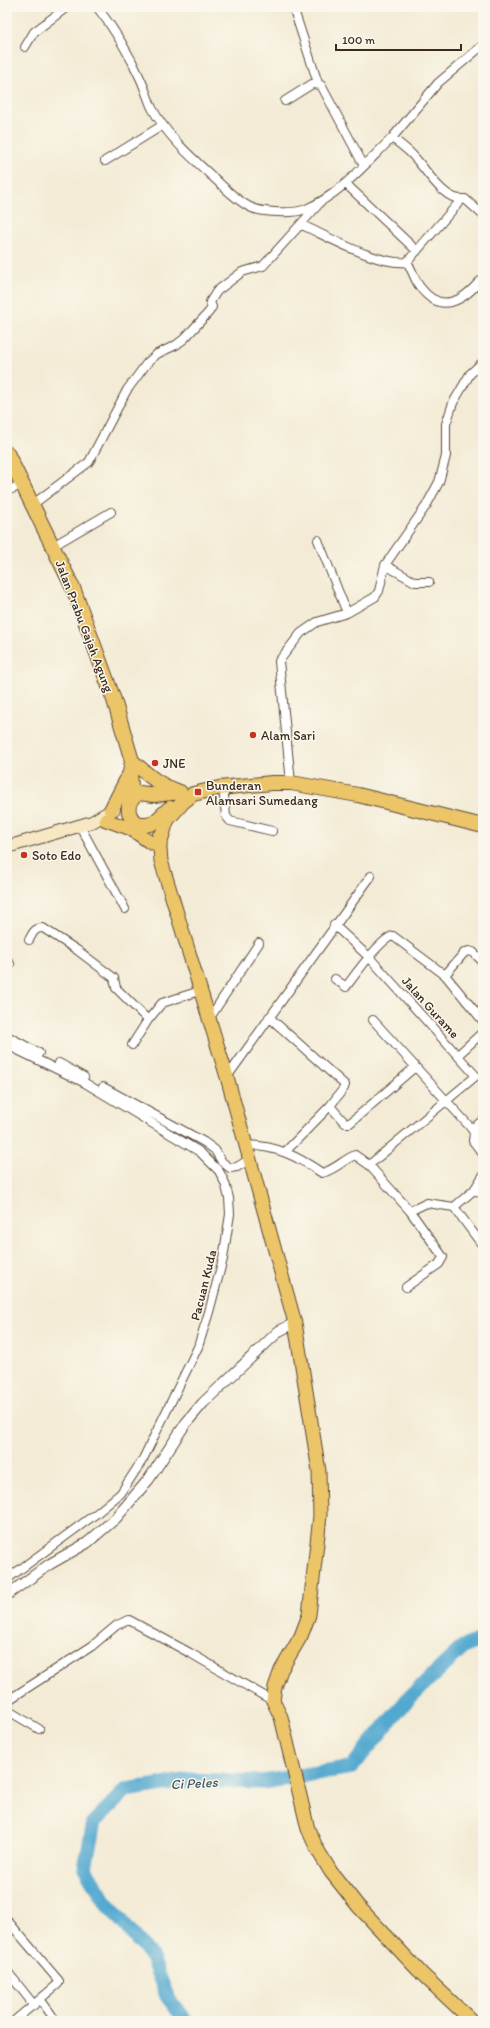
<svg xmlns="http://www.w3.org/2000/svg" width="490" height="2028" viewBox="0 0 490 2028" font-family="Itim,sans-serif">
<rect width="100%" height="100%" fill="#fbf7ec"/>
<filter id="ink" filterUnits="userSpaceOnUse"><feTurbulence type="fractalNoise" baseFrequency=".025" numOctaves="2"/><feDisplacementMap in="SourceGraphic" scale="8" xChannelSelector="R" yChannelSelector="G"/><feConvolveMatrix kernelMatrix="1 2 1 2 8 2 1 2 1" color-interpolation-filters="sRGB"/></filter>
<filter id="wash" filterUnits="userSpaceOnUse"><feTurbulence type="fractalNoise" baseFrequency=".012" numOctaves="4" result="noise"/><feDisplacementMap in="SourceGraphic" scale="16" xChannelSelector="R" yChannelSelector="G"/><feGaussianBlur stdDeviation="0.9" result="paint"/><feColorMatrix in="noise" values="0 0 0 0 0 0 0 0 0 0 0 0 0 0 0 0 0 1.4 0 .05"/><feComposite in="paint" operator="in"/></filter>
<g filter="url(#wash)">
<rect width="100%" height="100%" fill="#f3ebd5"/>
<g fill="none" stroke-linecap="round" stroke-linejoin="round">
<path stroke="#52a8cf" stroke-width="15" d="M186 2021 167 1996 151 1956 104 1900 85 1868 94 1822 126 1790 189 1780 263 1782 352 1767 407 1700 463 1647 483 1639"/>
</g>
</g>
<g filter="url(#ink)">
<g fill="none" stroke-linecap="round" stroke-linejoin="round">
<g stroke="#574739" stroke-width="10">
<path id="minor" d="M97 7C115 30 129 53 141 80 145 89 148 99 152 108 167 136 191 157 214 178 225 188 236 200 250 207 261 213 294 214 306 209 341 194 365 164 392 138 400 144 410 151 416 159 427 171 444 200 462 199
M293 7 318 83
M25 47 34 32 67 7
M285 101 312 84 321 85 364 166
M392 138 438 83 483 45
M105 161 163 125
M346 184 417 251
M302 225C329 237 379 266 407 262L462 199H465L483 215
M407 262C412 269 415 281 420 287 440 314 462 302 480 281H483
M7 491 21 485
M32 505 89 462 127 390 147 363 157 354 176 345 184 339 209 312 212 307 210 302 217 291 242 272 263 266 318 205
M318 540 347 613
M53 546 111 512
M385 565 415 582H429
M291 783 279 661 301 633 317 622 347 613 375 597 379 591 385 565 426 506 439 482 446 456V424L453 403 470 374 483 362
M223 787 226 816 230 821 272 831
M80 826 125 909
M334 925 369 957 476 1076 369 1165
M29 940C33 933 34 928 43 928L77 950 114 978 116 988 148 1020
M7 966 10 964
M445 975 464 953 469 951 473 952 483 962
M335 979 346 987C354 976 381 938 393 936L445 975 483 1021
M269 1017 345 1085 344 1088 330 1106 285 1152
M209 1019 259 943
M373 1020 471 1128 474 1133 473 1141 483 1154
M7 1036 39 1053
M7 1045 85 1083 200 1152 219 1171 225 1183 229 1198 230 1214 223 1259 209 1312 198 1347 143 1459 121 1493 97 1513 7 1579
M132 1045 148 1020 162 1003 200 991
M458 1055 483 1032
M59 1063 84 1077
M227 1077 371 876
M103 1087 204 1142 215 1150 222 1162 230 1168 237 1167 250 1159
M330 1106 345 1123H350L415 1067
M472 1129 483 1120
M246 1145C277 1146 297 1156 322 1173 335 1170 343 1160 355 1155L369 1165 410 1211 427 1203 454 1207 474 1190 483 1176
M474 1190 483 1194
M454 1207 483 1246
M406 1287 439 1264 443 1257 410 1211
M7 1707 10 1699 92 1646 117 1625 129 1620 190 1653 273 1701
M7 1710 39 1729
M7 1920 59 1981 58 1984 14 2021
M7 1971 34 2005
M40 1999 56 2021"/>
</g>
<g stroke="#574739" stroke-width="12">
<path id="tertiary" d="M7 1595 50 1564 87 1543 116 1518 149 1479 186 1423 203 1403 279 1331 295 1323"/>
</g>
<g stroke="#574739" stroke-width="14">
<path id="secondary" d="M7 847 92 822 114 809"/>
</g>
<g stroke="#574739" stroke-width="15">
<path id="primary" d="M106 820 131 829 151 843
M159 836 161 861 227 1077 295 1323 319 1471 320 1516 309 1615 301 1636 281 1670 275 1687 273 1701 281 1717 308 1829 317 1849 331 1872 358 1906 422 1974 472 2021"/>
</g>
<g stroke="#574739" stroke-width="16">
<path id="trunk" d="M7 453 73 588 91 637 114 700 132 761 130 773 132 798
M132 761C147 774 158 785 177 791
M170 808C163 813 157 822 150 824 130 831 119 802 140 793L154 795 180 792
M111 810 129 775
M159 846 167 820 183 802 193 794 219 788 272 783H291L358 795 483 826"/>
</g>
<use href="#minor" stroke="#fff" stroke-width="8"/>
<use href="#tertiary" stroke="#fff" stroke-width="10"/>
<use href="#secondary" stroke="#f7e8c3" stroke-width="12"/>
<use href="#primary" stroke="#ecc569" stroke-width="13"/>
<use href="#trunk" stroke="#ecc569" stroke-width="14"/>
</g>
</g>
<g fill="#c8321e" stroke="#fbf7ec" stroke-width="1.5">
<circle cx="253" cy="735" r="4"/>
<circle cx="155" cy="763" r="4"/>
<rect x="194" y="788" width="8" height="8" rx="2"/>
<circle cx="24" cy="855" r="4"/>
</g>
<g text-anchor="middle" stroke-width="3" stroke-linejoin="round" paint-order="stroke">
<g font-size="13" fill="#3b2a1e" stroke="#fbf7ec">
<text transform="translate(85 626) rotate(69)" y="5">Jalan Prabu Gajah Agung</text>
<text transform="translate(431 1007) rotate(48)" y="5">Jalan Gurame</text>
<text transform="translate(203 1285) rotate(-76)" y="5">Pacuan Kuda</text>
</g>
<g font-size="13" fill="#3b2a1e" stroke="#fbf7ec" text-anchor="start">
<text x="261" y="740">Alam Sari</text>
<text x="163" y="768">JNE</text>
<text x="206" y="790">Bunderan<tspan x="206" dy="15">Alamsari Sumedang</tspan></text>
<text x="32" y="860">Soto Edo</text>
</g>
<g font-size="14" font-style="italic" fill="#445c65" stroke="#fbf7ec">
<text transform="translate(194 1783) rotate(-3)" y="5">Ci Peles</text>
</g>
</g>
<rect width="490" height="2028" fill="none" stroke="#fbf7ec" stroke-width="24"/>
<path d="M336 44v6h125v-6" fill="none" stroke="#3b2a1e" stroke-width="2"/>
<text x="342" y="44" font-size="12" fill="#3b2a1e" stroke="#fbf7ec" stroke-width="3" paint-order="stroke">100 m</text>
</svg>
